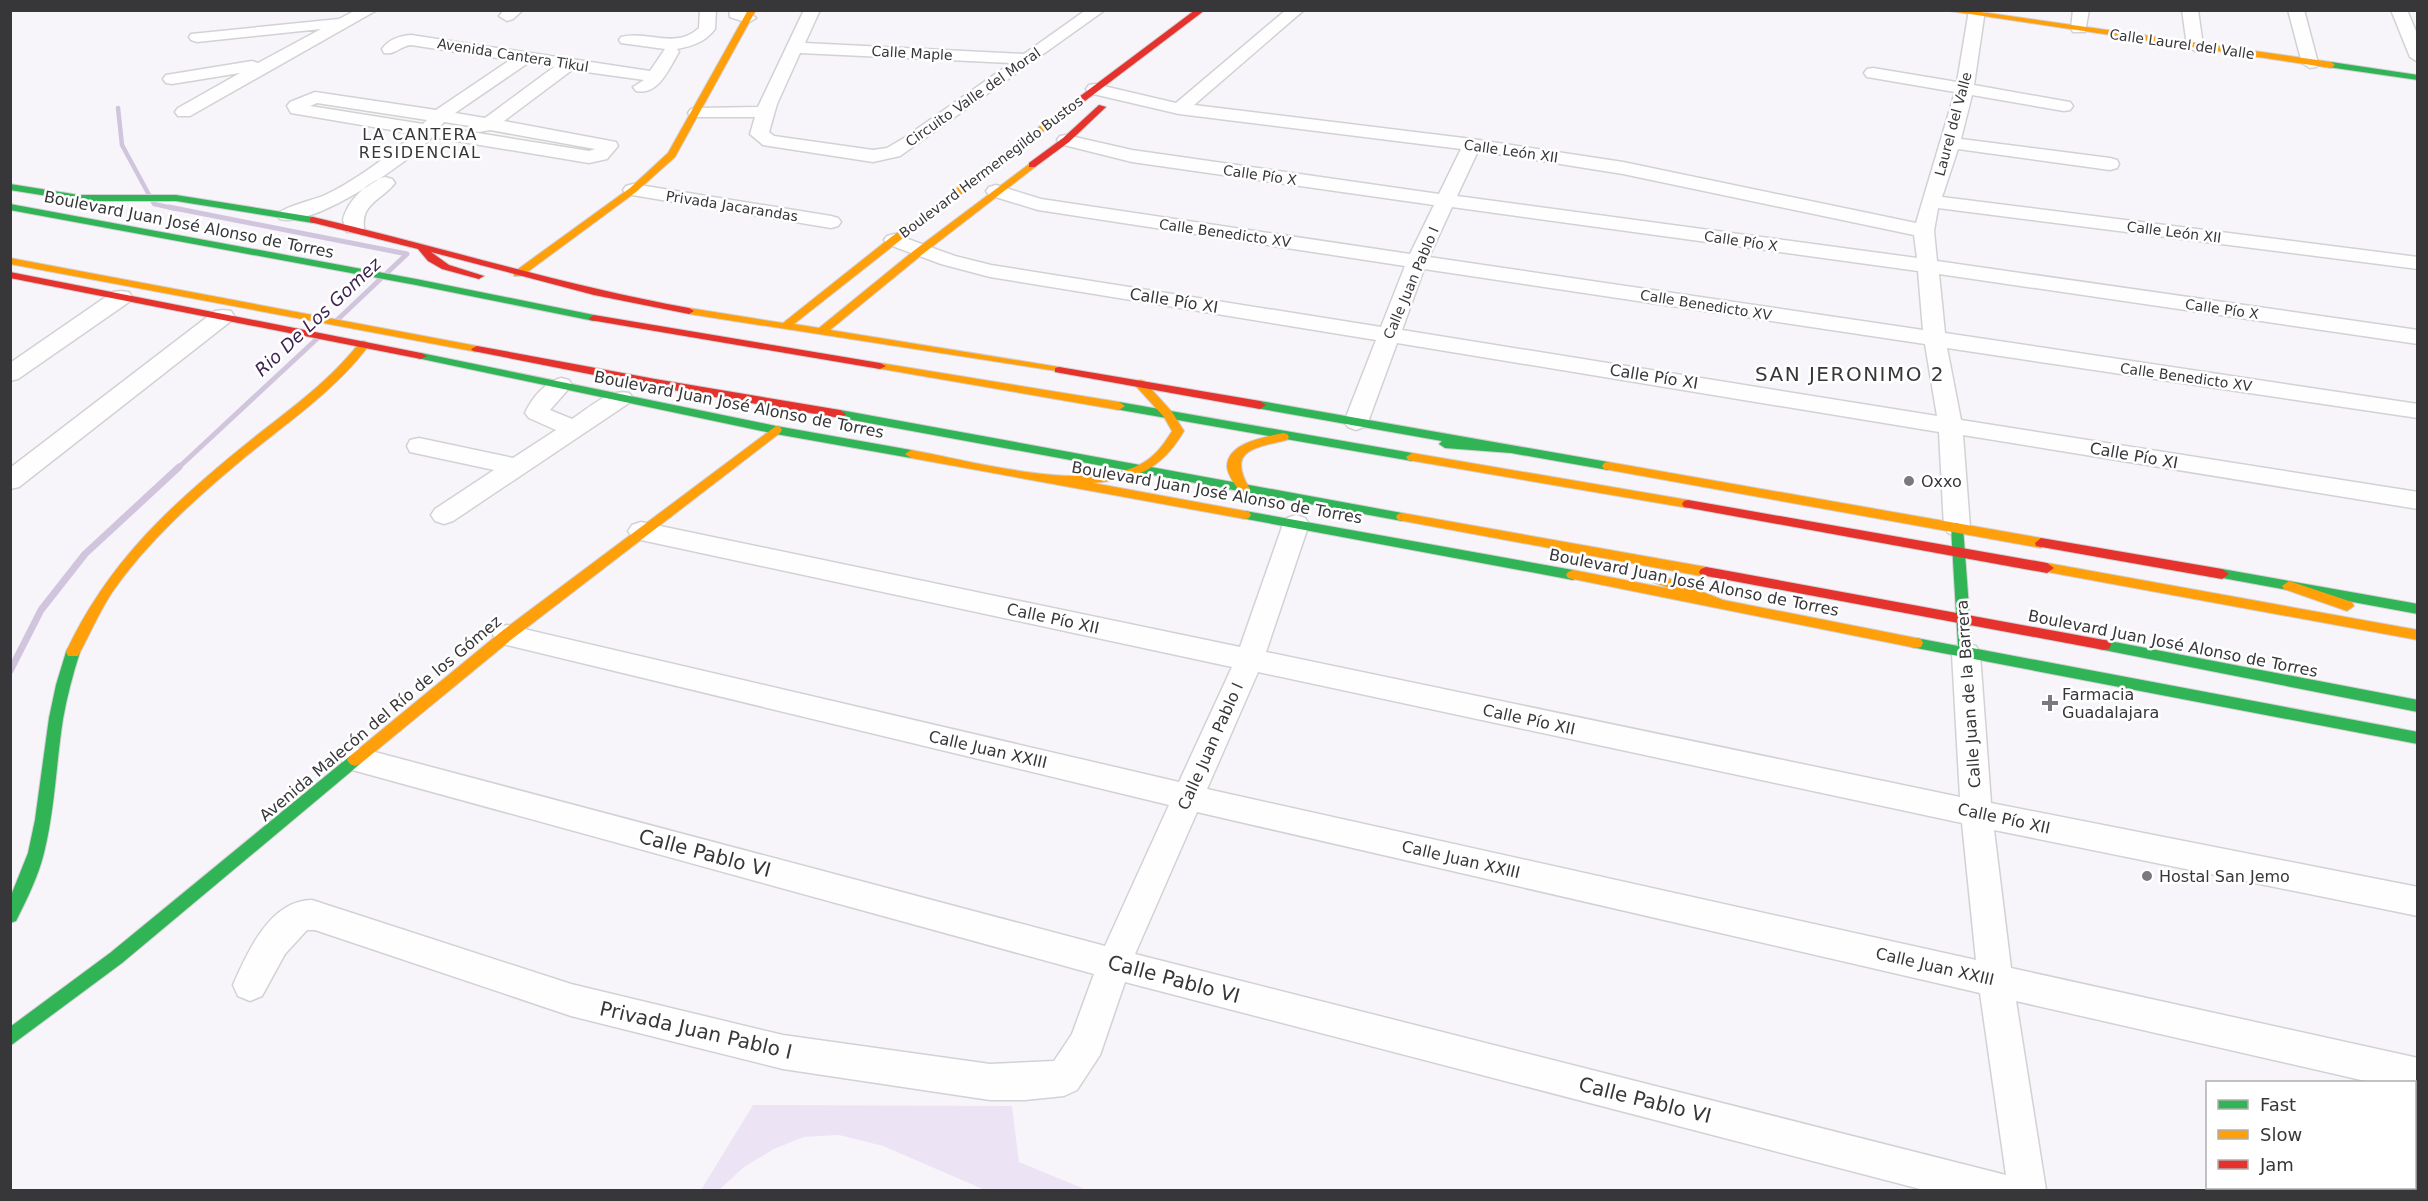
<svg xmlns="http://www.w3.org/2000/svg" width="2428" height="1201" viewBox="0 0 2428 1201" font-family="'DejaVu Sans',sans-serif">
<rect width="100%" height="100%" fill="#f7f5fa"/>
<path fill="#ece4f4" d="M753 1105 1012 1106 1019 1162 1087 1190H985L883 1146 839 1135 804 1137 774 1149 744 1167 719 1190H701Z"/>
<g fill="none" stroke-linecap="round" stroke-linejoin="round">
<path stroke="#d1c5de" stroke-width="4.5" d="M118 108 122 145 154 204 177 209"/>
<path stroke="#d1c5de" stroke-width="5" d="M169 207 407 254 335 322
M177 469 320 336"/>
<path stroke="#d1c5de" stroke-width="7" d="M10 671 41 610 85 554 179 467"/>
<g stroke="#d2d1d4" stroke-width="3">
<path id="street" d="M356 10H377L190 116H178L175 112 178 108 240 73 172 84 166 83 163 79 166 75 252 61 258 63 321 29 197 42 191 40 189 37 191 34 339 19Z
M504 10H523L513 19 507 21 499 16Z
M700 10H716L715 29C705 42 693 46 677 49L679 52C669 68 659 96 636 91L633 87 644 80 572 70 504 121 616 142 618 146 607 159 589 163 432 137C410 162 314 228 280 219L277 215C282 207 314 200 325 195 352 183 391 154 415 134L291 113 287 106 290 102 315 92 436 110 510 60 411 45C400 46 396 55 384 53L382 49C389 39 399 36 411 35L650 71 665 49 621 43 619 40 621 37C648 30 675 50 699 28ZM528 63 554 67 485 118 455 113ZM317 103 427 120 423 124 310 106ZM444 122 470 126 473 131 479 132 490 130 595 149 589 151 440 127Z
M729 10H745L756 18 748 23 730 17Z
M804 10H820L805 43 1024 54 1086 10H1105L900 156 873 162 769 146 763 145 750 134 755 117H691L688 113 691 109 697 108 758 107ZM800 53 1011 63 904 138 887 148 873 150 774 136 769 132 777 104Z
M1286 10H1304L1194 105 1472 139 1623 162 1916 223 1955 92 1873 78 1867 77 1864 73 1867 69 1873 68 1957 82 1969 10H1985L1974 85 2064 101 2070 102 2073 106 2070 110 2064 111 1972 95 1961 139 2110 158 2117 160 2119 164 2117 168 2110 170 1958 149 1942 197 2418 257V269L1938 208 1934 231 1937 261 2418 330V344L1939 274 1945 333 2418 404V418L1947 348 1961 420 2418 492V509L1963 435 1970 527 1966 533 1957 536 1948 533 1944 527 1939 432 1397 343 1368 422 1364 427 1356 430 1348 427 1344 422 1376 340 990 277 941 264 887 244 884 240 887 236 894 234 955 256 991 265 1381 327 1405 266 1038 210 989 195 986 191 989 187 996 185 1041 199 1410 254 1434 205 1132 162 1060 144 1057 140 1060 136 1066 135 1132 150 1439 194 1461 149 1179 114 1089 93 1086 89 1089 85 1095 84 1176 103ZM1478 151 1623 174 1914 235 1917 258 1457 196ZM1452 207 1918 271 1923 330 1429 257ZM1424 269 1925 344 1937 416 1402 330Z
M2073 10H2089L2085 32H2073L2071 29Z
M2182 10H2198L2203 46 2201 49 2195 51 2187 46Z
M2288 10H2304L2318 63 2316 67 2310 68 2302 63Z
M2391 10H2407L2418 36V62L2410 57Z
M385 177 392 179 395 183C382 200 361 203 364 228L361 232H347L343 220C347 202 366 182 385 177Z
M633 184 831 216 838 218 841 222 838 226 831 228 626 194 623 190 626 186Z
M121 291 129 292 132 297 129 302 18 379 10 381V363L113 292Z
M223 310 231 311 234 316 231 321 19 487 10 489V468L215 311Z
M561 378 569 380 572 385 550 410 572 419C588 409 609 388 629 393L633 398 629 403 453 521 444 524 435 521 431 515 435 509 494 470 410 452 407 446 410 440 419 438 513 458 556 430 529 418 525 413C532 398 545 382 561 378Z
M1296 515 1305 518 1309 524 1266 652 1960 797 1952 654 1956 646 1966 643 1976 646 1980 654 1991 803 2418 887V916L1994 830 2011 968 2418 1058V1093H2414V1082H2370L2016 1001 2046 1190H1924L1125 982 1100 1055 1077 1090 1064 1096 1025 1100H990L783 1069 571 1016 315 930H307L285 954 262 996 250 1001 238 996 233 985C247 953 270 900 312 900L571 984 783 1035 990 1064 1054 1061 1072 1034 1094 974 356 771 345 768 341 759 345 750 356 747 1105 946 1169 805 507 645 497 642 493 635 497 628 507 625 1179 782 1232 667 641 540 632 537 628 531 632 525 641 522 1240 647 1283 524 1287 518ZM1258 672 1962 823 1976 960 1207 789ZM1197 812 1980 993 2006 1175 1135 954Z"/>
</g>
<g stroke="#d2d1d4" stroke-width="2">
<path id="fast" d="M2331 62 2418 75V80L2328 67V63Z
M10 184 79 195H176L313 217 318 220 313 223 176 201H79L10 190Z
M10 204 416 279 594 315 599 318 594 321 416 285 10 210Z
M421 353 776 426 911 450 917 454 911 458 776 434 417 358 415 356Z
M1260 401 1608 462 1614 466 1608 470 1511 453 1445 448 1439 444 1442 441 1256 408 1254 405 1256 402Z
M1119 402 1412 453 1418 457 1412 461 1115 409 1113 406Z
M840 410 1402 513 1408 517 1402 521 836 417 834 414Z
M1245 511 1573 570 1580 575 1573 580 1241 518 1239 515 1241 512Z
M1957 523 1963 527 1972 648 2418 732V744L1911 647 1909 643 1911 639 1916 638 1958 646 1951 527Z
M2222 569 2418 604V614L2217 577 2215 574Z
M2104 640 2418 700V712L2104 650 2099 649 2097 645 2099 641Z
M73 647 78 648 80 652C73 674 67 696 63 719 56 764 55 809 44 853 38 877 27 899 16 921L10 923V898L28 853 35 820 49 718 56 685 66 652 68 648Z
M355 754 360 756 363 760 360 764 122 963 10 1046V1027L110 953 350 756Z"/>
</g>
<g stroke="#d2d1d4" stroke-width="2">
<path id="slow" d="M748 10H756L675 157 636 192 522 276H514V272L630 188 668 153Z
M1943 10H1967L2331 62 2335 65 2331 68Z
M1067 106 1074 108 898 242 794 324 819 328 916 249 1032 162 1037 165 1035 167 924 253 830 330 1059 367 1063 368V372L689 314 684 311 689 308 783 323 890 238Z
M10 258 477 346 483 349 477 352 10 264Z
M364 341 370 344C336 390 288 422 244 458 196 498 149 540 113 591 99 612 90 634 78 656H68L66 652C109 560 174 502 251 440 290 409 330 381 360 342Z
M880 363 1119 402 1125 406 1119 410 876 368V364Z
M1140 380 1144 381 1172 412 1184 431C1161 470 1137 479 1093 483L1245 511 1249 512 1251 515 1249 518 1245 519 911 458 905 454 911 450C972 461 1080 492 1137 466 1153 459 1163 446 1172 431L1164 417 1134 384Z
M776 426 780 427 782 430 780 433 512 639 360 764 355 766 350 764 347 760 350 756 502 631Z
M1283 433 1287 434 1289 437 1287 440C1255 448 1226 450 1250 489L1244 493 1240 492C1235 484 1227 475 1227 466 1228 442 1266 437 1283 433Z
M1412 453 1688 500 1694 504 1688 508 1408 460 1406 457Z
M1608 462 2041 538 2047 543 2041 548 1604 469 1602 466 1604 463Z
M1402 513 1706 567 1713 572 1706 577 1398 520 1396 517 1398 514Z
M2047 563 2418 630V640L2042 571 2040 568 2042 565Z
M1573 570 1671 589 1653 582 1651 579 1653 576 1658 574 1723 600 1916 638 1921 639 1923 643 1921 647 1916 648 1568 578 1566 575 1568 572Z
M2289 581 2352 602 2354 606 2347 611 2284 589 2282 586Z"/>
</g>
<g stroke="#d2d1d4" stroke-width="2">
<path id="jam" d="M1195 10H1205L1073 110H1067V106Z
M1099 105 1106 107 1069 142 1035 167H1029V163L1063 138Z
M313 217C439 246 561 285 689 308L694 311 689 314 594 295 431 252 449 265 484 276 479 279 442 269 428 261 418 249 310 222V218Z
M10 272 421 353 427 356 421 359 10 278Z
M594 315 880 363 886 366 880 369 590 320 589 318Z
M477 346 655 379 840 410 846 414 840 418 655 387 473 351 471 349Z
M1059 367 1260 401 1266 405 1260 409 1055 372V368Z
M1688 500 2047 563 2054 568 2047 573 1684 507 1682 504 1684 501Z
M2041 538 2222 569 2229 574 2222 579 2036 546 2035 543Z
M1706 567 2104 640 2109 641 2111 645 2109 649 2104 650 1701 575 1699 572 1701 569Z"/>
</g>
<use href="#street" fill="#fefefe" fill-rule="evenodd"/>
<use href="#fast" fill="#30b455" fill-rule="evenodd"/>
<use href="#slow" fill="#ff9f0a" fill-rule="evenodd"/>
<use href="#jam" fill="#e5322d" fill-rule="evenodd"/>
</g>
<g fill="#7a797d" stroke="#fff" stroke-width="2">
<circle cx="1909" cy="481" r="6"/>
<path d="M2047 694h6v6h6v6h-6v6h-6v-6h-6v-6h6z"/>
<circle cx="2147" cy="876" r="6"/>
</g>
<g text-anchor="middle" stroke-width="5" stroke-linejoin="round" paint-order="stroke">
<g font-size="14" fill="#373639" stroke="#fff">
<text transform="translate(2182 44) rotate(8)" y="5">Calle Laurel del Valle</text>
<text transform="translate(912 53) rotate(3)" y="5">Calle Maple</text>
<text transform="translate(513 55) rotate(9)" y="5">Avenida Cantera Tikul</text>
<text transform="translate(973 97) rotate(-35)" y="5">Circuito Valle del Moral</text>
<text transform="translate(1953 124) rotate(-75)" y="5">Laurel del Valle</text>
<text transform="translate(1511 151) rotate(8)" y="5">Calle León XII</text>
<text transform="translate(991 167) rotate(-37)" y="5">Boulevard Hermenegildo Bustos</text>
<text transform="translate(1260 175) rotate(8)" y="5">Calle Pío X</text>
<text transform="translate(732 206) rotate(9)" y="5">Privada Jacarandas</text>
<text transform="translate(2174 232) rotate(7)" y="5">Calle León XII</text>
<text transform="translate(1225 233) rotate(8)" y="5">Calle Benedicto XV</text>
<text transform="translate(1741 241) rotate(8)" y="5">Calle Pío X</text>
<text transform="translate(1411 283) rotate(-67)" y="5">Calle Juan Pablo I</text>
<text transform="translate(1706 305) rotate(9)" y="5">Calle Benedicto XV</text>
<text transform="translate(2222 309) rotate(8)" y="5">Calle Pío X</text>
<text transform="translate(2186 377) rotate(8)" y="5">Calle Benedicto XV</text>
</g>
<g font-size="16" letter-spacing="1.5" fill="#373639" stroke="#fff">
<text x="420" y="140">LA CANTERA<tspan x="420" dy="18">RESIDENCIAL</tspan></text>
</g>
<g font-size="16" fill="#373639" stroke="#fff">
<text transform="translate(189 224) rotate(11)" y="6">Boulevard Juan José Alonso de Torres</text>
<text transform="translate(1174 300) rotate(9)" y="6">Calle Pío XI</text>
<text transform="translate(1654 376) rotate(9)" y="6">Calle Pío XI</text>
<text transform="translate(739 404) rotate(11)" y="6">Boulevard Juan José Alonso de Torres</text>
<text transform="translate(2134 455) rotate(10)" y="6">Calle Pío XI</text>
<text transform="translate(1217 492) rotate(10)" y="6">Boulevard Juan José Alonso de Torres</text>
<text transform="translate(1694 582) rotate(11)" y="6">Boulevard Juan José Alonso de Torres</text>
<text transform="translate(1053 618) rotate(12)" y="6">Calle Pío XII</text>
<text transform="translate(2173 643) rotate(11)" y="6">Boulevard Juan José Alonso de Torres</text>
<text transform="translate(1968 694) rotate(-94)" y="6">Calle Juan de la Barrera</text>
<text transform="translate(380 718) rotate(-40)" y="6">Avenida Malecón del Río de los Gómez</text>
<text transform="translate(1529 719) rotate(12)" y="6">Calle Pío XII</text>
<text transform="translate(1210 746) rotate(-66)" y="6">Calle Juan Pablo I</text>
<text transform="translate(988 749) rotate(13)" y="6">Calle Juan XXIII</text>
<text transform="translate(2004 818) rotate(12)" y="6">Calle Pío XII</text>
<text transform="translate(1461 859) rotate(13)" y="6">Calle Juan XXIII</text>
<text transform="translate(1935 966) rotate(13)" y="6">Calle Juan XXIII</text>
</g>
<g font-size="16" fill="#373639" stroke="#fff" text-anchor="start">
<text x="1921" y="487">Oxxo</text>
<text x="2062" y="700">Farmacia<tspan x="2062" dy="18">Guadalajara</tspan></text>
<text x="2159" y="882">Hostal San Jemo</text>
</g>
<g font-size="18" font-style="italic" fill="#3d2551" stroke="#fff">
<text transform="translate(318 317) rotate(-43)" y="6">Rio De Los Gomez</text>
</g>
<g font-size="20" letter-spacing="1.5" fill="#373639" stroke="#fff">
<text x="1850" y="381">SAN JERONIMO 2</text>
</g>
<g font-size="20" fill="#373639" stroke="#fff">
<text transform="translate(705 853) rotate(15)" y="7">Calle Pablo VI</text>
<text transform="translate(1174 979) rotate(15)" y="7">Calle Pablo VI</text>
<text transform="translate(696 1030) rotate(13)" y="7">Privada Juan Pablo I</text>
<text transform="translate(1645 1100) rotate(14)" y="7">Calle Pablo VI</text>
</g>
</g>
<rect width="2428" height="1201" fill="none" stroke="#373639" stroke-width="24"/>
<rect x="2206" y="1081" width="210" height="108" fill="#ffffff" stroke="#afafb0" stroke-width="1.5"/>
<rect x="2218" y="1100" width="30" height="9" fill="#30b455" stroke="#afafb0" stroke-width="1.5"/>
<text x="2260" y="1111" font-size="18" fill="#373639">Fast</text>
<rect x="2218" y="1130" width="30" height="9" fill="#ff9f0a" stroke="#afafb0" stroke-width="1.5"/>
<text x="2260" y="1141" font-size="18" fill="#373639">Slow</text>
<rect x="2218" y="1160" width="30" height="9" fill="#e5322d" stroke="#afafb0" stroke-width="1.5"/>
<text x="2260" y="1171" font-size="18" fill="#373639">Jam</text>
</svg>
